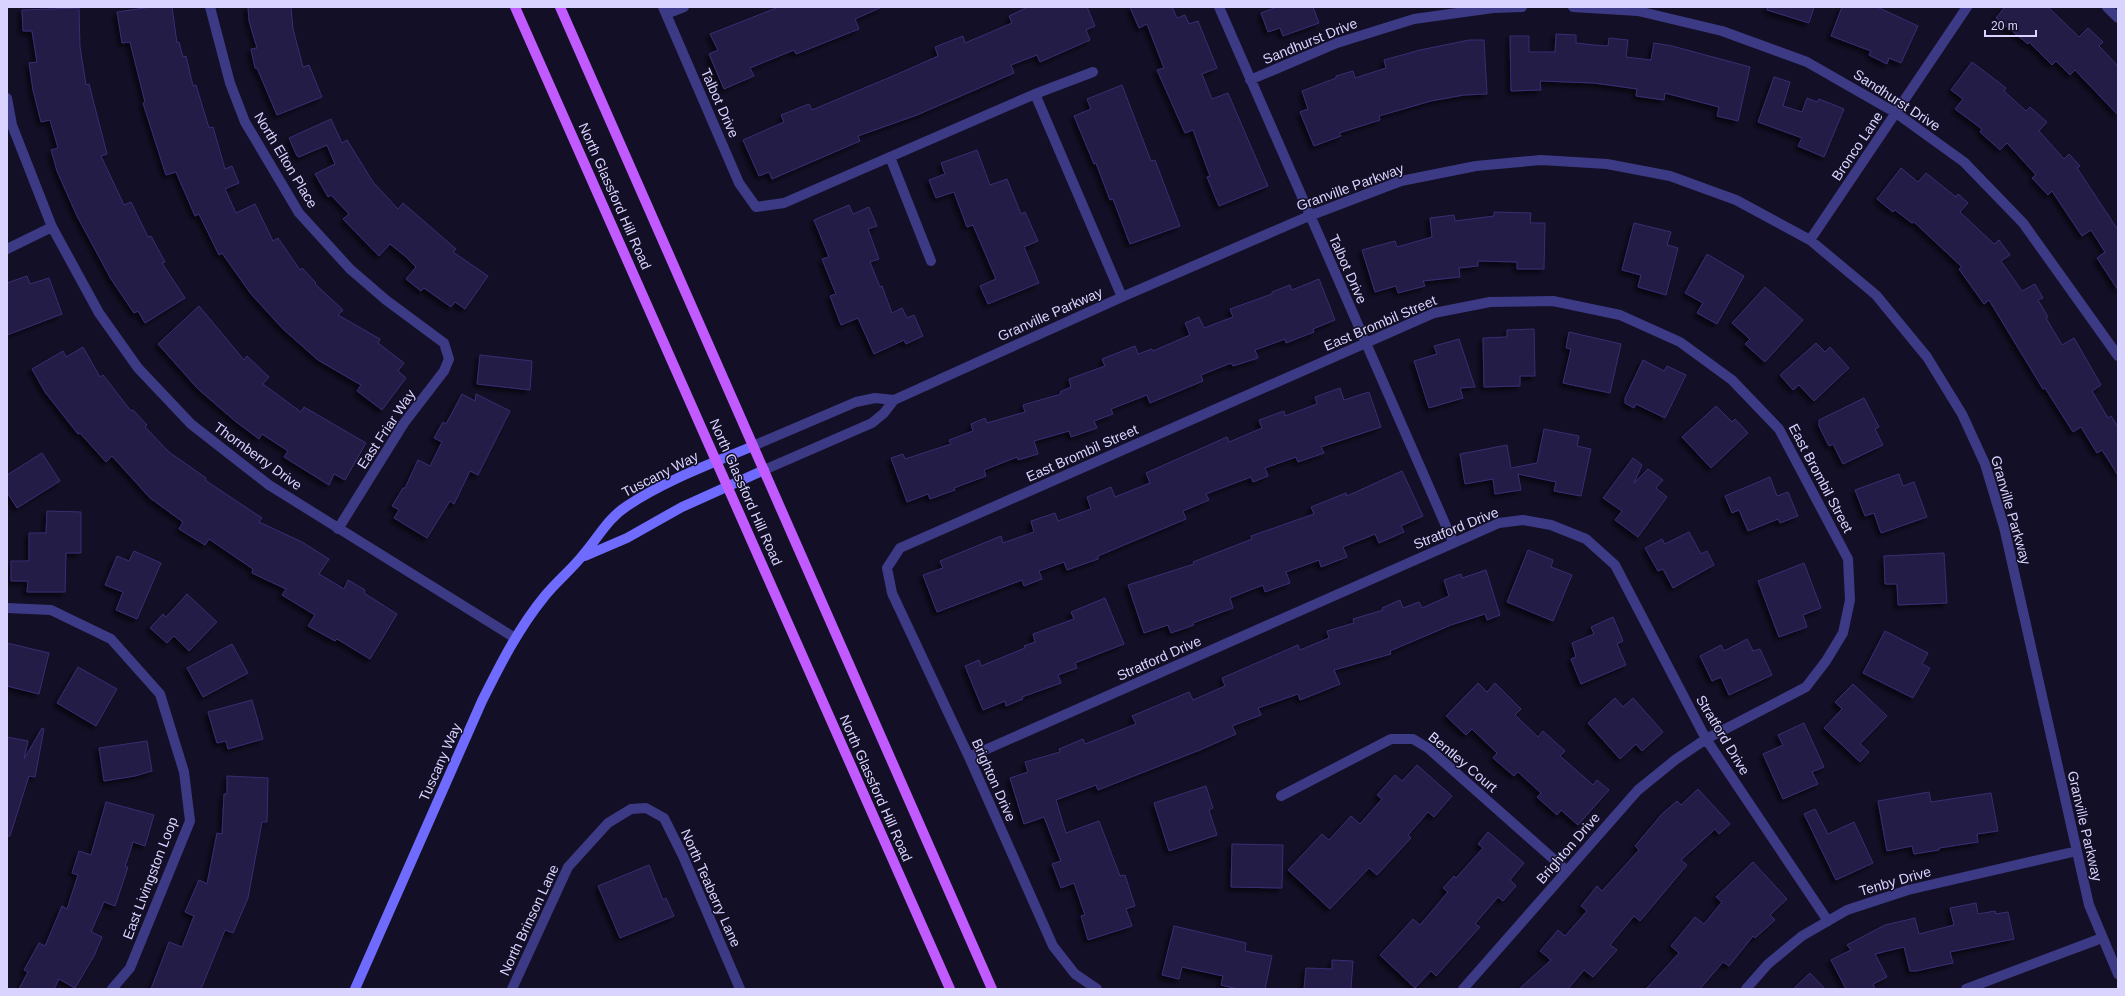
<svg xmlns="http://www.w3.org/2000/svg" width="2125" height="996" viewBox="0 0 2125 996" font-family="Arial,sans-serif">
<defs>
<filter id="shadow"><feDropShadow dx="-3.5" dy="3.5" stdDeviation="2" flood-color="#0009"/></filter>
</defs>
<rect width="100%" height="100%" fill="#130f26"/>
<path fill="#241b47" stroke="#3b2d73" filter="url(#shadow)" d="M151 7H172L177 43 179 42 183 57 186 56 193 86 196 85 209 128 213 127 225 169 232 166 239 183 225 189 236 213 255 204 273 241 278 238 300 270 302 268 316 283 315 284 343 310 338 315 380 339 378 343 404 363 398 371 406 378 382 410 357 391 361 385 318 360 283 329 251 294 222 253 219 255 199 214 195 216 176 172 166 175 143 103 145 102 130 42 122 43 117 12Z
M248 7H291L293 29 303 67 309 65 322 97 277 115 257 68H255L251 49 257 48 249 21Z
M779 7H882L855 19 859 29 796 54 794 50 750 68 754 76 724 89 709 54 718 50 710 34Z
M1028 7H1087L1095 26 1086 30 1090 40 1040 62 1037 55 1011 65 1014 73 917 115 858 136 860 141 772 179 769 172 759 176 743 140 784 122 781 115 809 104 812 110 900 73 938 56 935 47 963 36 965 43 1012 23 1009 16Z
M1130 7H1172L1177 18 1185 15 1189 24 1198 21 1217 68 1202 74 1212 99 1228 93 1268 186 1219 206 1207 177 1210 176 1193 130 1185 133 1157 70 1164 68 1147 24 1139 28Z
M1277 7H1313L1319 23 1283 36 1280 28 1268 32 1261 13Z
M1768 7H1814L1809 23 1767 10Z
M1842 7H1877L1918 26 1901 63 1889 58 1887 64 1869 55 1871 51 1831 36Z
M2005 7H2048L2079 37 2088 28 2103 42 2099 46 2118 66V115L2075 70 2070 75 2056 61 2052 65 2029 42 2028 44 1996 18Z
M79 8 80 47 86 85 89 84 107 154 101 156 124 205 131 202 148 237 151 236 165 262 162 263 185 298 145 323 138 311 134 313 111 279 77 216 57 171 51 150 58 148 50 120 41 122 33 90 29 63 37 62 32 31H23L22 10Z
M1556 34 1576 35V43L1594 45 1608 46 1609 38 1628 40 1626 57 1651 60 1654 43 1672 46 1750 67 1738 121 1717 116 1719 107 1665 93 1664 100 1636 96 1637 89 1594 83 1540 81 1541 90 1511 91 1510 36H1529V52H1555Z
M1469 40H1484L1487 94 1464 95 1431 101 1379 116 1380 120 1339 133 1341 136 1314 146 1300 112 1308 109 1302 91 1336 78V76L1353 71 1355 78 1386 68 1384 60 1420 50Z
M1972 62 2006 88 2004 91 2026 111 2030 107 2047 122 2039 131 2064 159 2069 154 2080 166 2077 168 2118 230V290L2097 258 2105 252 2091 230 2082 236 2052 191 2048 195 2032 178 2036 175 2007 143 2000 150 1980 132 1982 129 1955 109 1963 99 1951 90Z
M1774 77 1790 82 1783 106 1802 112 1807 98 1817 102 1819 99 1844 109 1824 157 1798 146 1802 138 1758 122Z
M1122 85 1151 161 1155 160 1180 226 1130 244 1113 199 1110 200 1096 163 1094 164 1074 116 1091 109 1087 99Z
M331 119 342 143 347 140 373 182 398 209 403 203 456 249 453 252 488 276 465 309 455 302 451 307 424 288 421 291 406 279 416 267 405 256 390 244 379 256 343 219 349 214 331 195 328 197 315 174 335 164 327 145 299 157 297 156 289 138Z
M977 150 990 185 1007 179 1021 214 1025 212 1038 241 1024 247 1039 283 988 304 980 286 996 279 973 225 967 227 954 192 936 198 929 180 945 174 941 163Z
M1901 168 1918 182 1926 173 1956 197 1958 194 1968 203 1960 212 1994 244 1999 240 2010 255 2001 261 2022 291 2035 284 2043 298 2038 300 2048 317 2046 318 2062 345 2074 338 2101 385 2092 391 2108 418 2111 416 2118 427V475L2102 450 2097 453 2081 427 2073 432 2045 388 2043 389 1989 300 1984 304 1959 269 1962 267 1914 222 1912 223 1895 210 1893 212 1877 199Z
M849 205 853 214 869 207 877 226 868 229 879 259 870 262 880 287 882 286 892 313 902 308 907 318 914 315 923 336 906 344 904 340 874 354 858 318 841 325 830 296 836 294 822 259 829 257 814 220Z
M1494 212 1531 213 1530 223H1545L1544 269H1517V262L1478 261V266L1459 268 1460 277 1423 281 1425 286 1398 293 1396 286 1375 292 1362 250 1395 241 1397 247 1432 237 1430 218 1454 215 1455 221 1494 216Z
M1634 223 1671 232 1667 245 1678 248 1666 295 1638 287 1641 275 1622 270Z
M1707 254 1744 276 1717 324 1697 313 1703 303 1685 293Z
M27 276 30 284 49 278 62 314 7 335V283Z
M1319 279 1335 320 1313 329 1314 332 1286 343 1285 339 1255 350 1258 358 1233 366 1231 363 1201 375 1203 381 1150 403 1147 395 1111 409 1113 414 1094 421 1097 428 1071 437 1069 431 1034 441 1038 454 1018 460 1017 457 984 470 986 476 954 488 955 490 930 499 928 494 907 502 891 458 903 454 905 459 951 444 949 440 973 431 971 424 985 418 987 423 1025 412 1023 405 1061 394 1060 392 1071 387 1069 379 1105 366 1102 359 1135 346 1138 354 1152 349 1153 351 1190 335 1185 323 1199 317 1204 328 1233 317 1230 309 1272 294V292L1290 285 1292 290Z
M1765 287 1803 320 1765 362 1745 344 1750 339 1732 323Z
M199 306 244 360 247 356 269 377 263 384 301 412 304 407 366 443 345 480 334 474 329 485 284 457 288 451 262 434 259 439 235 421 198 389 158 344Z
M1534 329 1535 376H1520V386L1484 387 1483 338 1507 337V330Z
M1569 332 1621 344 1610 393 1563 383 1571 349 1566 348Z
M1459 339 1475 387 1460 388 1463 398 1429 408 1414 361 1437 354 1434 346Z
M1816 343 1825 352 1830 347 1849 368 1814 401 1799 385 1793 390 1780 375Z
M83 347 100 377 103 375 131 411 133 410 147 425 145 427 169 452 206 478 205 480 262 518 259 522 302 542 329 559 319 574 344 589 348 580 365 590 364 593 397 614 370 659 337 639 335 641 308 626 315 615 282 595 286 589 252 573 253 569 209 539 205 545 179 529 183 522 150 498 112 456 106 462 80 433 78 434 45 392 32 369 63 351 66 357Z
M480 355 532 361 530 390 477 384Z
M1643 360 1664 371 1667 366 1686 375 1665 418 1636 404 1634 408 1625 403V398Z
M1340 388 1344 400 1369 392 1381 427 1321 447 1324 453 1298 462 1296 457 1265 468 1268 476 1253 482 1251 477 1206 494 1209 500 1183 511 1186 519 1098 556V559L1067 570 1064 562 1039 571 1042 579 1024 586 1022 580 937 612 923 575 943 568 940 561 1001 536 1003 543 1034 532 1031 521 1055 513 1058 521 1091 509 1087 497 1111 487 1115 497 1150 483 1146 473 1227 437 1229 442 1262 428 1259 420 1284 411 1285 416 1317 404 1315 397Z
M462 394 475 401 476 394 510 411 478 475 470 471 454 504 450 501 427 538 394 518 399 510 392 506 403 488H405L418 460 430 466 442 442 434 438 443 422 446 424Z
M1864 398 1879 427 1875 429 1883 445 1843 464 1833 444 1829 446 1819 426V420Z
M1716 406 1732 422 1735 419 1748 433 1711 468 1682 437Z
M1544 429 1579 436 1577 446 1591 449 1581 496 1554 491 1556 482 1518 474 1521 490 1495 494 1493 479 1465 484 1460 454 1507 445 1511 468 1537 463Z
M42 453 60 481 17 508 7 492V475Z
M1633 458 1642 465 1634 483 1648 469 1663 480 1656 488 1667 497 1638 537 1615 520 1622 511 1603 498Z
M1402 471 1423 516 1401 526 1404 532 1379 543 1375 534 1343 547 1347 557 1321 567 1319 560 1286 572 1290 583 1265 592 1263 585 1230 598 1233 608 1193 623 1194 625 1171 633 1168 625 1144 633 1128 585 1194 564 1193 562 1252 539 1251 536 1314 514 1311 507 1346 493 1347 496Z
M1899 474 1903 486 1914 482 1927 517 1881 533 1874 513 1865 516 1855 490Z
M1770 477 1777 496 1788 492 1798 516 1780 523 1778 519 1748 531 1739 510 1732 513 1725 496Z
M47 511 81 512V553H66L65 592H27L28 581H11V561H29V533H46Z
M1689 532 1701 554 1707 551 1714 565 1673 588 1663 569 1658 571 1645 548 1662 539 1665 544Z
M1528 550 1553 560 1551 567 1572 575 1553 621 1507 602Z
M134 551 161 563 137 619 116 610 123 592 105 585 117 556 129 561Z
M1944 553 1947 603 1898 605 1897 584H1885L1884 556Z
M1804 563 1821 608 1803 615 1807 627 1779 637 1758 581Z
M1486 570 1500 615 1487 620 1485 614 1451 625 1390 651 1391 654 1334 670 1340 684 1300 700 1298 694 1258 708 1261 715 1232 726 1236 734 1200 750 1098 790 1096 785 1056 800 1066 833 1099 821 1120 876 1125 875 1135 906 1126 909 1132 926 1088 940 1081 916 1085 915 1074 883 1061 888 1052 864 1061 861 1044 817 1024 824 1010 778 1028 772 1025 762 1060 752 1059 749 1083 739 1085 744 1136 724 1132 716 1189 692 1193 700 1225 686 1222 678 1298 645 1300 650 1329 638 1327 631 1354 623 1353 619 1383 610 1382 608 1400 600 1403 608 1419 602 1422 608 1449 596 1444 580 1461 574 1462 578Z
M187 594 217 622 189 651 174 636 167 643 150 628 163 614 166 617Z
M1105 598 1124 644 1075 663 1077 668 1058 675 1061 683 1022 697 1023 699 1006 706 1005 701 983 710 965 666 979 660 981 666 1025 648 1024 646 1035 642 1033 634 1074 619 1071 612Z
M1613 617 1623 641 1617 644 1626 665 1581 684 1571 659 1576 657 1572 643 1594 634 1591 627Z
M1885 631 1928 653 1922 664 1930 668 1913 698 1863 673Z
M1747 639 1753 651 1760 649 1772 675 1729 695 1721 677 1712 681 1700 656 1721 645 1724 651Z
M7 643 49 653 39 694 7 686Z
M232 644 248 673 203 697 187 668Z
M78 667 117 689 96 726 57 703Z
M1478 683 1487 692 1495 683 1521 709 1515 715 1538 737 1543 731 1565 751 1560 756 1593 785 1597 780 1609 790 1578 825 1561 810 1557 815 1537 797 1541 793 1518 772 1514 776 1493 758 1497 753 1472 729 1466 735 1446 716Z
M1853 684 1887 716 1860 744 1869 752 1860 762 1824 728 1842 709 1835 702Z
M1615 698 1623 707 1633 698 1663 732 1642 751 1636 744 1620 759 1588 723Z
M252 700 263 739 228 749 226 741 217 743 208 712Z
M1804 723 1824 767 1812 772 1818 784 1783 799 1763 754 1783 745 1778 735Z
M42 728 44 729 35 777 29 776 10 836H7V737L28 741 24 759Z
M147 741 152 771 135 776 104 781 99 748Z
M1417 765 1452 796 1434 817 1428 812 1408 835 1411 838 1377 875 1369 868 1330 909 1288 870 1322 834 1329 840 1351 816 1360 824 1382 799 1377 795 1395 775 1402 781Z
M227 776 268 778 267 822H262L248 898 233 933 225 930 201 989H151L169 942 182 947 194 916 185 912 199 880 207 884 217 833 222 834 224 794H227Z
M1206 786 1213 808 1209 810 1217 835 1169 851 1154 803Z
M1698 789 1730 824 1719 834 1715 829 1681 860 1687 865 1640 921 1634 916 1610 945 1617 950 1593 977 1584 970 1568 989H1519L1551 960 1540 951 1558 930 1565 936 1587 911 1581 906 1597 886 1602 891 1639 850 1635 846 1662 814 1677 801 1681 805Z
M1929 792 1931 802 1991 793 1998 831 1977 834 1978 842 1939 848V850L1914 854 1912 846 1887 851 1878 801Z
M106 802 154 815 145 846 133 842 125 867H128L115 906 104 902 91 932 102 937 94 956 75 988 59 979 54 989H19L28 972 24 970 39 943 45 946 62 906 67 909 78 875 72 873 79 851 91 855Z
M1815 809 1828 834 1854 822 1873 863 1836 880 1804 814Z
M1488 832 1524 863 1510 880 1516 886 1503 901 1498 897 1475 924 1480 927 1436 976 1431 971 1415 988 1380 955 1413 919 1420 925 1448 892 1443 888 1454 876 1456 878 1483 848 1478 844Z
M1232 844 1283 845 1282 888 1231 887Z
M1753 862 1787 899 1770 915 1775 920 1755 938 1753 936 1729 966 1723 962 1700 989H1646L1679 953 1671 946 1695 917 1704 924 1722 902 1716 897Z
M649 865 663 900 666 898 674 916 620 938 598 886Z
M1976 903 1978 914 1995 911 1996 914 2008 912 2014 939 1950 952 1953 963 1916 971H1910L1904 947 1875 954 1887 977 1873 984 1875 989H1846L1831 960 1851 950 1847 945 1885 925 1915 918 1919 934 1954 925 1950 908Z
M1174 926 1246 943 1245 951 1272 956 1265 989H1238L1221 985 1223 976 1182 967 1179 979 1162 975Z
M1332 960 1353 961 1351 989H1304L1306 968 1332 969Z
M1810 973 1825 989H1793Z"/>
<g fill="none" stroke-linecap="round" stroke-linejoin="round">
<path stroke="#3d3a85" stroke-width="10" d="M1966 989 2102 938"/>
<path stroke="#3d3a85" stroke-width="10" d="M210 7 230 83 245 122 299 213 350 269 386 300 444 343 449 359 444 371 404 423 338 529
M663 7 739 183 756 207 784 203 1035 94 1093 72
M1219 7 1453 542
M1573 7 1638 11 1722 31 1807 62 1896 113 1964 162 2023 223 2118 356
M2107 7 2118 18
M666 14 684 7
M1250 80 1337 43 1414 19 1493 8 1522 7
M1035 94 1122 297
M7 98 12 125 52 227 99 313 138 368 191 424 269 485 515 638
M890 157 931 261
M1810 240 1967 7
M7 249 52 227
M753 446 856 402 875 398 894 400
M764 470 872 423 884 413 894 400 1122 297 1309 216 1401 181 1476 166 1541 160 1607 164 1670 176 1736 200 1810 240 1876 295 1927 357 1962 414 1985 464 2004 527 2089 905 2118 974
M7 608 51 610 111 639 160 694 184 772 190 821 130 968 112 989
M969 757 1499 523 1523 520 1551 525 1586 539 1615 565 1706 739 1828 921
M1281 796 1391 739H1413L1428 748 1567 871
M512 989 568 867 608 823 631 809 646 808 664 818 683 856 740 989
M1097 989 1075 974 1053 946 969 757 892 593 887 568 900 548 1434 313 1490 302 1553 301 1620 315 1680 342 1732 380 1779 429 1848 559 1850 600 1843 633 1826 661 1806 687 1706 739 1675 760 1638 790 1463 989
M1746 989 1768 964 1802 936 1847 910 1908 890 2077 851"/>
<path stroke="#6f6bff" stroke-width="10" d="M585 556 627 538 682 507 764 470
M355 989 482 701C500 665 518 629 544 597 556 582 571 570 583 555 598 538 608 518 627 506 666 480 711 464 753 446"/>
<path stroke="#c25bff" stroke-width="10" d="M515 7 950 989
M560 7 992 989"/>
</g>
<g text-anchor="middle" stroke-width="3" stroke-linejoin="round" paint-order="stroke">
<g font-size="14" fill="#d9d4ff" stroke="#130f26">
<text transform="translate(1310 41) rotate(-22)" y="5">Sandhurst Drive</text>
<text transform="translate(1897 100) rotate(33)" y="5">Sandhurst Drive</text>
<text transform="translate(720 103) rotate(66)" y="5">Talbot Drive</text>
<text transform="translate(1857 146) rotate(-56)" y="5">Bronco Lane</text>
<text transform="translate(286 160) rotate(59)" y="5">North Elton Place</text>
<text transform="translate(1350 187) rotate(-20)" y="5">Granville Parkway</text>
<text transform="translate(615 196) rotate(66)" y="5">North Glassford Hill Road</text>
<text transform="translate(1348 269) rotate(66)" y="5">Talbot Drive</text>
<text transform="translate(1050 314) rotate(-24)" y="5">Granville Parkway</text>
<text transform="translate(1380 323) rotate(-23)" y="5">East Brombil Street</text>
<text transform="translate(386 429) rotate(-56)" y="5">East Friar Way</text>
<text transform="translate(1082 453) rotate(-24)" y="5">East Brombil Street</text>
<text transform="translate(258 456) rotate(36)" y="5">Thornberry Drive</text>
<text transform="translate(660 474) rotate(-27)" y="5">Tuscany Way</text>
<text transform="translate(1821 478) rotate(62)" y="5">East Brombil Street</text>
<text transform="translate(746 492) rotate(66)" y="5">North Glassford Hill Road</text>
<text transform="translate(2011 510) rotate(74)" y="5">Granville Parkway</text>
<text transform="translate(1456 528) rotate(-22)" y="5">Stratford Drive</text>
<text transform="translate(1159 658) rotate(-24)" y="5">Stratford Drive</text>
<text transform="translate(1723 735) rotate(59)" y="5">Stratford Drive</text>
<text transform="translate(440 762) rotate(-66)" y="5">Tuscany Way</text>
<text transform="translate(1463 762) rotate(40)" y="5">Bentley Court</text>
<text transform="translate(994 780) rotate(66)" y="5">Brighton Drive</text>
<text transform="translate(876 788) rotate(66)" y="5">North Glassford Hill Road</text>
<text transform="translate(2085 826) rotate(77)" y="5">Granville Parkway</text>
<text transform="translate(1568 848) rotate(-49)" y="5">Brighton Drive</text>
<text transform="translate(150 878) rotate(-69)" y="5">East Livingston Loop</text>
<text transform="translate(1895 881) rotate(-16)" y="5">Tenby Drive</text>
<text transform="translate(711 888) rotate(66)" y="5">North Teaberry Lane</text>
<text transform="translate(529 920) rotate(-65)" y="5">North Brinson Lane</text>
</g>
</g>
<rect width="2125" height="996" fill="none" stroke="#d9d4ff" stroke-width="16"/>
<path d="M1985 30v6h51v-6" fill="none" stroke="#d9d4ff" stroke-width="2"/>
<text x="1991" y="30" font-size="12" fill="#d9d4ff" stroke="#130f26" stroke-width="3" paint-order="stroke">20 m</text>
</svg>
